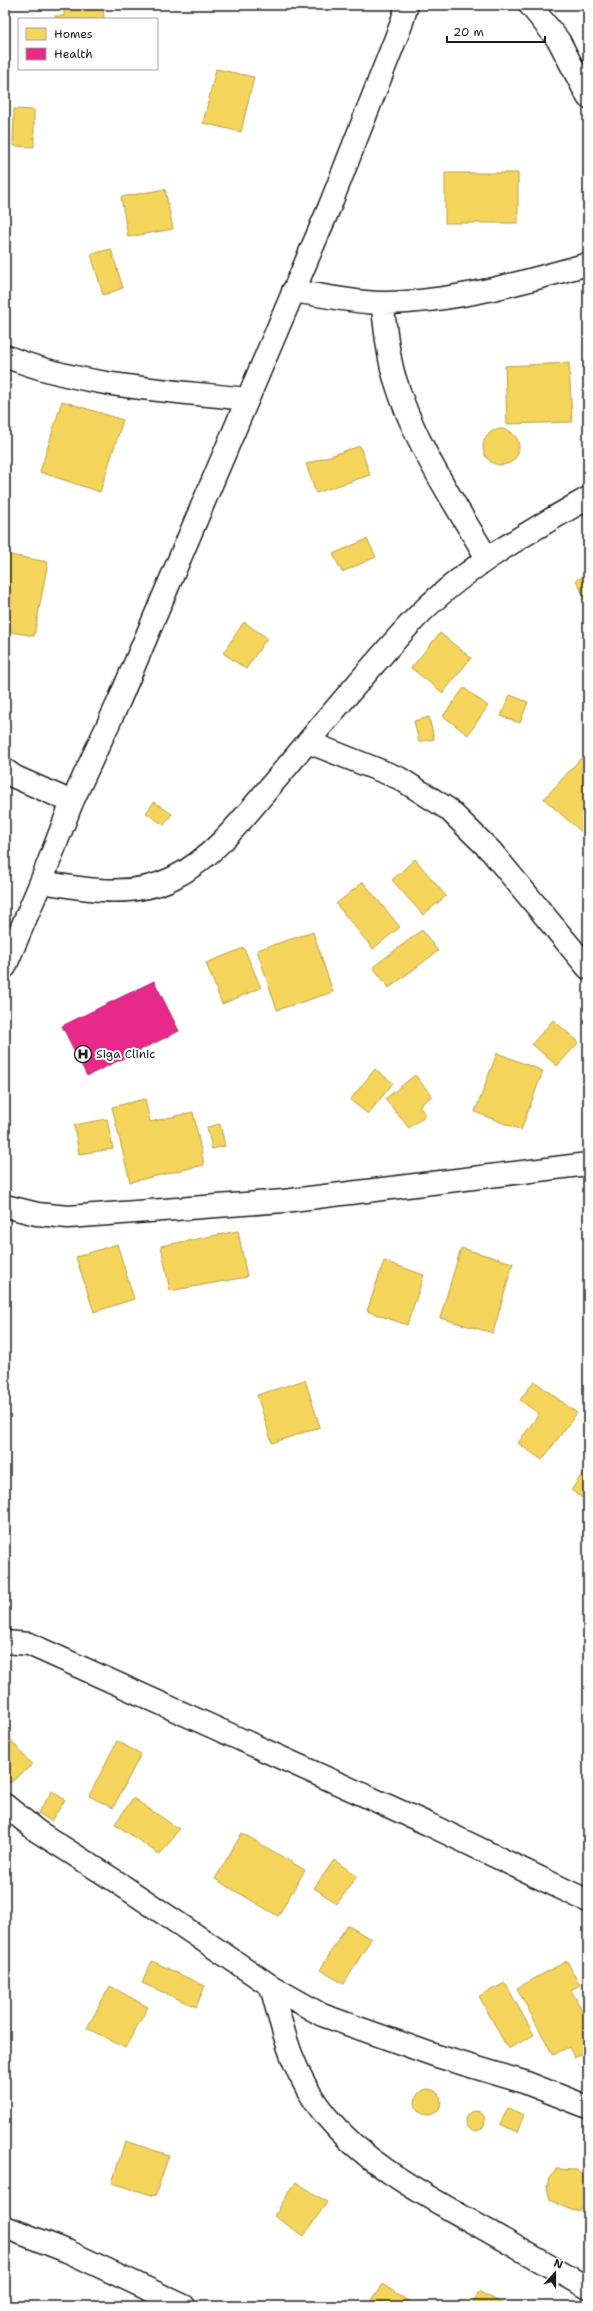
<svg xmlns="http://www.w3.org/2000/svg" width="593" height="2311" viewBox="0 0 593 2311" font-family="'Shantell Sans',sans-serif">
<rect width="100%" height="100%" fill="#fff"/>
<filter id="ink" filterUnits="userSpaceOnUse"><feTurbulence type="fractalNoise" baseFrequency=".025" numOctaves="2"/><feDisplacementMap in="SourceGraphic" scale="8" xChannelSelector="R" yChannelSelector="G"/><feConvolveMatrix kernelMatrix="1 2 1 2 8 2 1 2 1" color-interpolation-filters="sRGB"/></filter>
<g filter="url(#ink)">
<path fill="#f6d55c" stroke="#b59e49" d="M64 5H103L104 19H55V16H64Z
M216 69 254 77 241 132 203 123Z
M14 109 34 110V147L13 146Z
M445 173H518V223H445Z
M165 189 173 229 128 237 121 197Z
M111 249 123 288 103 295 91 254Z
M569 363 572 422 507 424 505 366Z
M62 401 123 420 100 492 40 472Z
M483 447a18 18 0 1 1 36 0a18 18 0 1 1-36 0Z
M360 446 370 475 316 493 306 464Z
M367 539 376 557 342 572 333 554Z
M5 554 48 562 34 636 5 631Z
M588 574V605L576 580Z
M244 622 267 638 246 669 223 653Z
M440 633 471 658 443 693 411 668Z
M464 688 488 706 468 735 443 716Z
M510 695 528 702 520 723 501 716Z
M429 717 434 739 419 742 414 721Z
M581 758 588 764 586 836 544 799Z
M154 802 172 814 164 825 146 813Z
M415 859 446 896 423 915 392 880Z
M363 882 400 927 373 949 336 904Z
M422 930 438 951 389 988 373 967Z
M313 932 333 992 277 1010 257 950Z
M244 948 261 988 222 1004 206 963Z
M553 1020 579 1042 557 1066 532 1044Z
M497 1053 543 1071 521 1130 475 1112Z
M375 1069 393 1083 368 1114 350 1100Z
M415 1075 432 1096 419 1106 426 1115 409 1128 385 1099Z
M145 1099 150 1122 193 1112 204 1165 130 1182 112 1107Z
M107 1119 113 1149 79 1154 74 1125Z
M220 1124 225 1146 212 1149 207 1127Z
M238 1231 247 1277 170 1291 161 1246Z
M117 1244 134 1299 94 1312 76 1257Z
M461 1248 513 1263 493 1333 440 1318Z
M384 1261 424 1275 407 1325 367 1311Z
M305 1380 320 1427 272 1443 257 1395Z
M534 1381 577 1413 542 1460 518 1443 539 1414 520 1400Z
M588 1466V1502L571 1490Z
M5 1733 32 1765 10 1783 5 1777Z
M117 1741 141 1754 113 1808 89 1796Z
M52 1791 65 1800 51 1821 38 1813Z
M133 1798 179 1829 160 1855 115 1824Z
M242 1833 305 1870 278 1916 215 1879Z
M334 1860 357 1876 337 1904 314 1888Z
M347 1925 371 1939 344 1984 320 1970Z
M152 1961 205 1986 196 2007 142 1983Z
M567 1961 580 1985 571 1990 588 2021V2050L574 2057 569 2047 553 2055 517 1988Z
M505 1983 534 2035 508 2049 479 1996Z
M110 1986 148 2007 125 2048 87 2028Z
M415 2102a13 13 0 1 1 26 0a13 13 0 1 1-26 0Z
M508 2108 524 2115 517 2132 500 2124Z
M465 2121a10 10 0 1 1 20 0a10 10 0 1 1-20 0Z
M125 2141 169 2155 155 2196 112 2183Z
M557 2169 577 2170 588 2181V2204L581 2210 574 2211 550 2200 547 2187 549 2178Z
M296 2182 327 2202 304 2236 274 2216Z
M382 2284 416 2306H367Z
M479 2291 507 2306H472Z"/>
<path fill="#e7298a" stroke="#aa2569" d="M154 981 179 1031 87 1076 62 1026Z"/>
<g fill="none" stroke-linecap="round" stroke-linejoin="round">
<g stroke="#1c1c1c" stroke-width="25">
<path id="street" d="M530 5 559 41 588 97
M293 291C321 295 356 303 383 303 454 302 521 283 588 264
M382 303C386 328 387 355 395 379 414 443 453 500 487 558
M5 356C82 387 165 390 246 399
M308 742 399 778 448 809 491 851 588 968
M5 770 15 777 72 802
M41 882C85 889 131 899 173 878 216 857 248 812 279 776 322 725 365 673 410 624 460 570 525 534 588 498
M5 967 41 882 72 802 119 701 329 208 401 25 407 5
M5 1206 37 1214 68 1217 284 1201 588 1164
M5 1642 29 1644 428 1824 588 1901
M5 1805 37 1831 117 1882 271 1986 322 2015 437 2056 524 2082 588 2107
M271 1986C283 2032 294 2078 326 2116 364 2162 416 2190 467 2219 507 2242 548 2265 588 2288
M5 2227 67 2251 184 2306"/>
</g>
<use href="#street" stroke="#fff" stroke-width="22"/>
</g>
</g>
<defs>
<g id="hospital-ring" transform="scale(0.9)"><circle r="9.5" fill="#fff" stroke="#1c1c1c" stroke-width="1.5"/><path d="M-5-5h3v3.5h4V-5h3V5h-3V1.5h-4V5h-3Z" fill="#1c1c1c"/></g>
</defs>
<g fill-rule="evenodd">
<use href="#hospital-ring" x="83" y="1054"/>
</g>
<g text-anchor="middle" stroke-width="4" stroke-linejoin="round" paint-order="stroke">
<g font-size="12" fill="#1c1c1c" stroke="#fff" text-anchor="start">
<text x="96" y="1058">Siga Clinic</text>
</g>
</g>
<rect width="593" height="2311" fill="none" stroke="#fff" stroke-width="20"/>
<rect x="10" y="10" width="573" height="2291" fill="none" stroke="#1c1c1c" stroke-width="1.5" filter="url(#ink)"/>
<rect x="18" y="18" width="140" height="52" fill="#ffffff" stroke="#a4a4a4"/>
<rect x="26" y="28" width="20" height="12" fill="#f6d55c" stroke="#a4a4a4"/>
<text x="54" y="38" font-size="12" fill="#1c1c1c">Homes</text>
<rect x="26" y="48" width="20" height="12" fill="#e7298a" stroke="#a4a4a4"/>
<text x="54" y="58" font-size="12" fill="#1c1c1c">Health</text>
<g transform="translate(555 2273) rotate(21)" stroke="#ffffff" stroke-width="3" paint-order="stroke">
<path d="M0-3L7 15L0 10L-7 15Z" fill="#1c1c1c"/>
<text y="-6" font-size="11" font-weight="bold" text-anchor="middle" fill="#1c1c1c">N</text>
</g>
<path d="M447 36v6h98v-6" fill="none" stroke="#1c1c1c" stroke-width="2"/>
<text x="453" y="36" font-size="12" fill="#1c1c1c" stroke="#ffffff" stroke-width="3" paint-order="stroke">20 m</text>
</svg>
